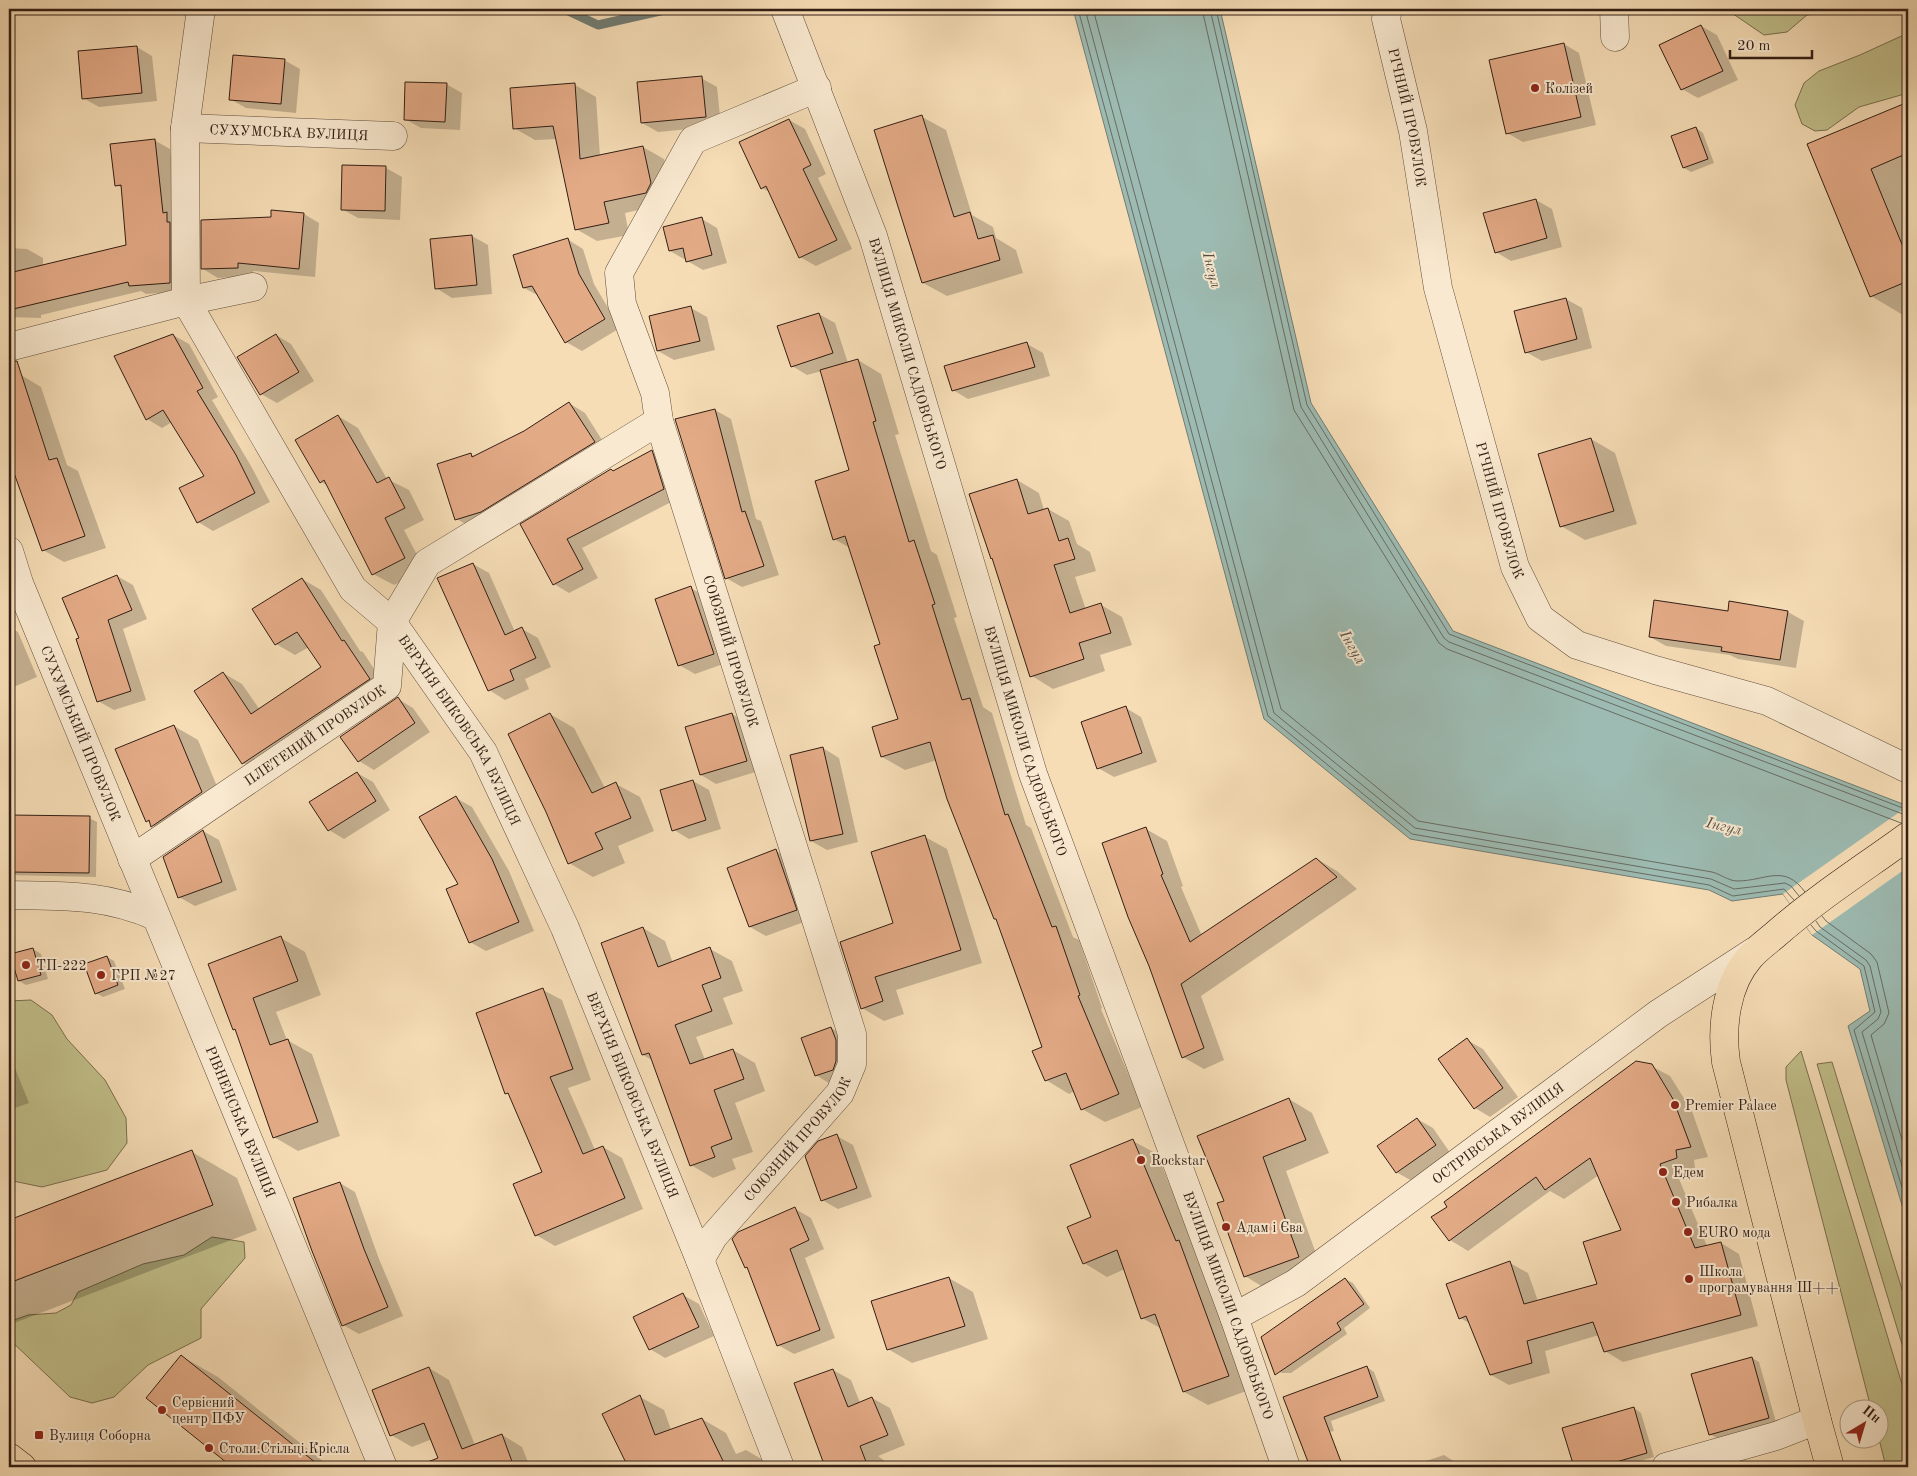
<svg xmlns="http://www.w3.org/2000/svg" width="1917" height="1476" viewBox="0 0 1917 1476" font-family="'Old Standard TT',serif">
<rect width="100%" height="100%" fill="#f6ddb6"/>
<filter id="stains"><feTurbulence type="fractalNoise" baseFrequency=".004" numOctaves="4"/><feColorMatrix values="0 0 0 0 .2 0 0 0 0 .09 0 0 0 0 .02 0 0 0 .5 -.17"/></filter>
<radialGradient id="worn" r=".72"><stop offset=".6" stop-color="#630" stop-opacity="0"/><stop offset="1" stop-color="#630" stop-opacity=".3"/></radialGradient>
<path fill="#c1bf8a" stroke="#7a6e4f" d="M1726 9H1841L1807 15 1787 32 1764 35Z
M1908 33V93L1859 107 1827 130 1815 131 1802 124 1795 105 1804 83 1819 71 1860 55Z
M31 1000 52 1015 67 1039 105 1080 126 1118 127 1143 107 1170 42 1187 13 1181 9 1186V1001Z
M1801 1051 1908 1404V1467H1886L1879 1439 1880 1408H1871L1786 1080V1067Z
M1832 1062 1908 1309V1364L1817 1064Z
M212 1237 244 1242 245 1258 201 1309V1338L148 1365 114 1397 92 1403 70 1397 9 1339V1326L14 1320 28 1315 56 1313 71 1305 78 1292 143 1264 184 1255Z"/>
<path fill="#9dbbb2" stroke="#727c73" d="M1073 9H1220L1311 403 1453 631 1908 806V1225L1848 1026 1870 1011 1860 969 1812 935 1783 894 1732 901 1709 890 1410 839 1264 719Z"/>
<path fill="#f6ddb6" d="M1908 806V867L1812 935 1783 894Z"/>
<path fill="#0003" d="M1701 26 1717 35 1738 80 1698 98 1682 89Z
M1564 44 1579 53 1596 125 1523 142 1507 133Z
M137 47 152 56 157 101 99 107 83 98Z
M284 60 300 69 296 113 246 108 230 99Z
M701 78 717 87 721 126 658 132 642 123Z
M446 84 462 93 460 130 421 128 405 119Z
M575 85 596 97 600 156 643 147 664 159 672 195 666 204 625 213 629 235 597 241 576 229 557 139 535 140 514 128Z
M1908 104V318L1871 296 1808 145Z
M922 117 946 130 972 215 993 227 996 238 1016 250 1023 273 947 296 923 283Z
M789 120 805 129 826 174 818 178 852 249 816 266 800 257 771 193 762 188Z
M1696 128 1703 133 1714 163 1691 172 1684 168Z
M154 140 170 149 186 291 146 294 141 291 41 315V318L9 317V248L27 249 43 258V267L127 246 122 188 117 185Z
M343 166 386 168 402 177 400 220 358 218 342 209Z
M1536 200 1552 209 1562 247 1511 261 1496 252Z
M304 214 319 223 315 277 253 271 254 276 218 278 203 269 272 218Z
M702 219 717 228 727 263 703 270 670 251Z
M472 236 488 245 492 294 452 298 436 288Z
M567 239 583 249 594 284 620 328 582 351 566 342 539 296 524 288Z
M1566 299 1582 308 1592 348 1542 361 1526 352Z
M691 308 707 317 715 350 674 360 658 351Z
M819 314 835 323 848 363 858 360 881 374 899 434 895 435 931 551 937 555 957 617 954 618 983 707 992 713 1026 825 1031 828 1073 937 1079 940 1102 1008 1101 1009 1142 1107 1105 1122 1082 1109 1075 1091 1069 1094 1046 1080 1044 1048 998 920 995 919 937 760 905 770 882 757 900 720 882 645 850 548 834 539 851 471 822 371 807 375 792 366Z
M173 335 189 344 218 397 212 400 251 466 270 502 213 531 198 522 205 476 172 422 162 428 147 419Z
M276 335 291 344 314 381 277 403 261 394Z
M1027 344 1043 353 1050 376 968 399 953 390Z
M21 375 41 387 67 465 78 471 106 548 64 562 43 550 9 454V379Z
M569 403 585 413 609 451 472 528 457 519 470 454 475 457 525 432Z
M715 410 731 419 756 519 761 521 779 575 742 587 726 578Z
M338 416 358 428 387 479 409 490 424 520 404 530 425 570 394 585 373 574 328 486 321 482Z
M1591 439 1615 453 1637 524 1585 540 1561 526Z
M652 452 667 461 679 498 582 548 598 578 569 593 554 584 522 525 614 472Z
M1017 480 1039 493 1044 510 1048 509 1069 521 1077 544 1090 552 1096 571 1075 577 1086 610 1101 605 1122 617 1132 645 1100 655 1105 671 1053 689 1032 676 994 559 992 558Z
M473 564 489 573 515 632 522 629 538 638 551 667 525 679 529 689 505 700 489 690 439 579Z
M117 576 133 585 147 619 123 629 146 700 114 710 98 701 81 639Z
M302 579 321 590 360 651 363 652 388 690 262 774 243 763 223 673 242 684 260 710 323 667 309 647 295 655 276 644 254 610Z
M691 588 706 597 729 662 695 674 679 665Z
M1730 602 1788 612 1804 621 1796 668 1738 659 1730 655 1666 646 1650 637 1729 612Z
M9 627 18 632 37 677 9 689Z
M398 699 413 708 430 732 374 770 359 761Z
M1126 708 1141 717 1157 762 1114 777 1098 768Z
M550 714 574 728 605 788 616 784 640 797 654 831 618 846 625 863 593 877 569 863Z
M732 714 747 723 762 770 716 784 701 775Z
M174 726 198 740 225 806 176 840 147 821Z
M823 748 839 758 858 842 827 850 811 841Z
M357 773 373 782 390 810 344 839 329 830Z
M693 781 709 790 721 829 689 839 674 830Z
M456 798 472 807 509 871 534 931 486 951 470 942 459 885Z
M9 816 89 818 97 822 96 877 9 875Z
M1146 829 1167 841 1183 886 1181 887 1202 936 1317 859 1337 871 1357 889 1201 996 1224 1060 1204 1069 1183 1057Z
M203 831 219 840 237 890 195 906 179 897Z
M925 837 947 849 982 963 896 990 904 1014 884 1021 862 1008 895 924Z
M776 851 792 860 812 919 766 936 750 927Z
M643 928 665 941 673 963 710 949 732 961 743 991 723 998 733 1024 696 1037 705 1060 733 1050 755 1063 765 1091 735 1103 753 1152 732 1159 736 1169 713 1178 691 1165 652 1060 643 1055Z
M281 938 305 952 321 995 276 1012 287 1040 312 1054 340 1136 298 1151 274 1137 237 1031 234 1029Z
M33 949 41 954 48 979 26 985 19 981Z
M107 957 114 961 125 989 103 997 96 993Z
M543 990 562 1000 591 1080 568 1088 595 1150 603 1147 622 1158 643 1209 555 1246 536 1235 543 1172 511 1095 506 1093Z
M831 1028 847 1037 832 1085 816 1075Z
M1467 1040 1483 1049 1518 1097 1490 1117 1475 1108Z
M9 1053 29 1103 9 1110Z
M1651 1066 1670 1076 1692 1111 1708 1157 1694 1160 1695 1168 1677 1174 1707 1246 1721 1243 1739 1254 1758 1326 1623 1362 1605 1351 1599 1335 1545 1351 1550 1373 1509 1385 1491 1375 1471 1324 1460 1318 1510 1263 1528 1273 1538 1301 1599 1284 1623 1230 1599 1175 1564 1199 1550 1191 1468 1251 1450 1240 1433 1218Z
M1289 1099 1312 1113 1329 1153 1286 1171 1322 1270 1268 1290 1245 1276 1226 1201Z
M1417 1119 1433 1128 1451 1154 1412 1181 1396 1172Z
M837 1136 853 1145 872 1197 838 1209 822 1200Z
M1133 1141 1157 1154 1252 1389 1208 1405 1184 1392 1162 1329 1142 1318 1125 1269 1107 1277 1084 1263 1092 1218Z
M192 1152 237 1178 257 1230 9 1325V1222Z
M340 1183 355 1192 379 1259 403 1316 359 1334 343 1325Z
M795 1209 811 1218 824 1249 805 1258 835 1338 794 1354 778 1345 749 1269 746 1267 734 1239Z
M949 1278 973 1292 988 1339 912 1363 888 1349Z
M1345 1279 1353 1283 1370 1308 1344 1328 1347 1334 1291 1373H1282L1274 1369Z
M683 1295 699 1304 714 1336 665 1358 650 1349Z
M181 1356 218 1377 330 1467H234L148 1398Z
M1752 1358 1759 1362 1776 1422 1717 1438 1710 1434Z
M1367 1367 1374 1372 1385 1401 1331 1421 1334 1431 1306 1437Z
M429 1368 449 1380 475 1445 502 1435 522 1447 530 1467H442L432 1439 412 1447 391 1435Z
M833 1370 851 1380 860 1403 872 1398 890 1408 905 1445 878 1456 893 1467H827L796 1384Z
M640 1397 664 1410 682 1461 669 1467H636L627 1462Z
M1634 1408 1641 1413 1654 1457 1619 1467H1575L1564 1429Z
M702 1419 726 1433 736 1454 746 1450 770 1464 771 1467H692L677 1428Z
M1444 1455 1460 1465 1461 1467H1408Z"/>
<g fill="none" stroke-linecap="round" stroke-linejoin="round">
<path stroke="#686c63" stroke-width="1" d="M1078 9 1268 716 1412 834 1709 885 1733 896 1784 889 1794 900
M1085 9 1274 713 1415 828 1711 879 1734 889 1785 883 1791 886 1799 896
M1093 9 1281 709 1418 821 1712 872C1720 874 1729 881 1737 881 1766 881 1784 863 1805 892
M1202 9 1294 410 1439 643 1447 649 1901 823
M1210 9 1301 407 1444 638 1449 642 1908 816
M1216 9 1307 405 1449 634 1908 810
M1822 916 1826 921 1871 954 1877 962 1889 1013 1884 1024 1871 1035 1908 1160
M1816 921 1820 927 1866 960 1870 966 1881 1012 1878 1019 1862 1032 1908 1186
M1811 925 1816 931 1864 966 1875 1012 1854 1030 1908 1207"/>
<path stroke="#727c73" stroke-width="9" d="M98 9H123
M564 9 598 25 669 9"/>
</g>
<path fill="#e3aa86" stroke="#321e14" d="M1701 25 1723 71 1681 90 1659 45Z
M1564 43 1581 117 1506 134 1489 60Z
M137 46 142 93 82 99 78 51Z
M233 55 285 59 281 104 229 100Z
M702 76 706 117 641 123 637 82Z
M405 82 447 83 445 122 404 120Z
M575 83 580 159 643 146 651 183 646 193 604 202 609 223 575 230 553 126 513 129 510 88Z
M1908 102V153L1871 169 1908 259V281L1870 297 1807 144Z
M922 115 954 217 970 212 978 239 993 235 1000 260 922 283 874 130Z
M789 119 811 165 803 169 837 240 799 258 766 186 761 189 739 142Z
M1696 127 1708 159 1683 168 1671 136Z
M155 139 163 213 167 212V222H170V283L129 286 128 282 9 310V273L126 245 121 185 115 186 110 144Z
M342 165 386 166 385 211 341 210Z
M1536 199 1547 238 1495 253 1483 213Z
M271 210 304 213 299 269 238 263V268L201 269V220L271 217Z
M702 217 712 255 686 262 683 248 669 251 663 227Z
M472 235 477 285 435 289 430 239Z
M568 238 579 274 605 319 565 343 532 286 523 288 513 255Z
M1566 298 1577 339 1525 353 1514 311Z
M691 306 700 341 657 351 649 316Z
M819 313 833 353 791 367 777 326Z
M173 334 203 388 197 391 236 455 255 493 197 523 179 488 204 476 163 410 146 420 114 356Z
M276 334 299 372 260 395 237 357Z
M1027 342 1035 367 952 391 944 366Z
M858 359 876 421 873 422 909 542 914 540 935 604 932 605 962 700 970 698 1005 815 1008 814 1052 927 1056 926 1080 995 1078 996 1119 1094 1081 1110 1066 1073 1045 1081 1032 1051 1042 1047 996 919H994L947 799 930 742 881 757 872 727 898 719 874 646 880 644 845 536 833 540 815 481 849 470 820 370Z
M17 361 49 460 57 458 85 536 42 551 9 459V362Z
M569 402 595 442 481 512 455 520 437 464 471 453 472 457 524 431Z
M715 409 742 512 745 511 764 566 725 579 675 419Z
M338 415 377 483 389 477 405 508 385 518 405 558 372 575 324 480 320 483 295 440Z
M1591 438 1614 511 1560 527 1538 454Z
M652 450 664 489 567 539 583 569 553 585 520 524 611 469 613 471Z
M1017 479 1028 514 1048 508 1059 541 1068 538 1075 559 1054 565 1070 613 1101 603 1111 633 1079 643 1084 659 1030 677 992 558 991 559 969 494Z
M473 563 505 635 522 627 536 658 510 670 514 680 488 691 437 578Z
M117 575 132 610 108 620 131 691 97 702 76 639 79 638 62 598Z
M302 578 342 641 344 640 370 679 242 764 194 691 223 672 251 714 321 667 297 632 275 645 252 609Z
M691 586 714 654 678 666 655 599Z
M1654 600 1728 611 1729 601 1788 611 1780 660 1721 651 1722 647 1649 637Z
M398 697 415 723 358 762 340 737Z
M1126 706 1142 753 1097 769 1081 722Z
M550 713 592 793 616 782 631 818 595 833 603 849 568 864 546 812 508 734Z
M732 713 747 761 700 775 685 727Z
M174 725 202 792 151 827 149 820 146 822 115 749Z
M823 747 843 834 810 841 790 755Z
M357 772 376 801 328 831 309 802Z
M693 780 706 820 672 831 660 790Z
M456 796 492 859 519 922 469 943 446 889 458 884 419 817Z
M9 815 90 816 89 873 9 872Z
M1146 827 1163 874 1161 875 1190 942 1316 858 1337 877 1181 984 1204 1048 1182 1058 1149 966 1128 917 1102 843Z
M203 830 222 882 178 898 163 857Z
M925 835 961 950 875 977 883 1001 861 1009 840 942 893 923 871 852Z
M776 849 797 910 749 927 727 868Z
M643 927 658 967 710 947 721 978 702 985 712 1011 675 1025 690 1064 733 1049 744 1079 714 1090 732 1139 711 1147 715 1157 690 1166 649 1053 642 1055 601 943Z
M281 936 298 981 253 998 270 1045 288 1039 318 1122 273 1138 235 1029 233 1030 208 964Z
M33 948 41 975 18 981 10 954Z
M107 956 118 985 95 994 84 964Z
M543 988 573 1069 550 1077 583 1154 603 1146 625 1198 535 1236 513 1184 542 1172 508 1093 505 1094 476 1013Z
M831 1027 836 1040V1061L833 1070 815 1076 801 1038Z
M1467 1038 1503 1088 1474 1109 1438 1059Z
M1636 1061 1652 1064 1673 1099 1691 1147 1676 1150 1677 1158 1660 1164 1695 1248 1721 1242 1741 1315 1604 1352 1593 1322 1527 1341 1532 1363 1490 1375 1466 1316 1459 1319 1446 1284 1510 1261 1524 1304 1597 1284 1583 1242 1621 1230 1590 1158 1545 1190 1536 1177 1449 1241 1431 1217 1447 1207 1444 1202Z
M1289 1098 1306 1140 1263 1157 1299 1257 1244 1277 1217 1203 1224 1201 1197 1136Z
M1417 1118 1436 1145 1396 1173 1377 1146Z
M837 1134 857 1188 821 1201 805 1156 818 1141Z
M1133 1139 1176 1241 1179 1240 1229 1376 1183 1392 1155 1314 1141 1319 1117 1250 1083 1264 1067 1227 1091 1217 1070 1165Z
M192 1150 213 1205 9 1283V1220Z
M340 1182 364 1249 388 1307 342 1326 312 1251 293 1198Z
M795 1207 809 1240 790 1249 820 1330 777 1346 747 1267 745 1268 732 1239 738 1232Z
M949 1277 965 1326 887 1350 871 1301Z
M1345 1278 1364 1304 1337 1323 1341 1330 1275 1375 1261 1337Z
M683 1293 699 1327 649 1350 633 1317Z
M181 1355 321 1467H232L146 1398Z
M1752 1357 1769 1418 1709 1435 1691 1374Z
M1367 1366 1378 1397 1324 1417 1343 1467H1310L1283 1397Z
M429 1367 462 1449 502 1434 514 1467H420V1465L438 1458 424 1423 390 1436 372 1390Z
M833 1369 848 1407 872 1397 888 1435 860 1446 868 1467H825L794 1383Z
M640 1395 655 1435 702 1418 726 1467H628L602 1414Z
M1634 1407 1647 1453 1599 1467H1574L1562 1428Z"/>
<g fill="none" stroke-linecap="round" stroke-linejoin="round">
<g stroke="#634e3c" stroke-width="29">
<g id="minor">
<path id="s1" d="M201 9 185 128 186 301 353 589 392 622 483 752 565 928 700 1260 780 1467"/>
<path id="s2" d="M785 9 873 236 1033 774 1234 1317 1286 1467"/>
<path id="s3" d="M1388 9 1386 19 1413 131 1438 288 1515 567 1540 618 1577 645 1655 670 1767 701 1908 769"/>
<path d="M1614 9 1615 37"/>
<path id="s4" d="M185 128 393 136"/>
<path d="M9 347 186 301 253 287"/>
<path id="s5" d="M9 551 19 583 383 1467"/>
<path id="s6" d="M132 859 387 686 392 622 427 563 659 421"/>
<path d="M9 895C63 896 104 894 155 916"/>
<path id="s7" d="M700 1260 713 1237 840 1093 852 1064V1034L659 421 655 393 622 304 619 273 693 140 817 88"/>
<path id="s8" d="M1234 1317 1296 1283 1658 1014 1755 951"/>
<path d="M1666 1467 1776 1436 1817 1420"/>
</g>
</g>
<g stroke="#321e14" stroke-width="29">
<path id="major" d="M9 1457 22 1467
M1830 1467 1817 1420 1726 1062C1721 1027 1726 984 1750 957 1758 948 1768 941 1776 934 1817 898 1864 868 1908 836"/>
</g>
<use href="#minor" stroke="#f9e9d0" stroke-width="28"/>
<use href="#major" stroke="#f6ddb6" stroke-width="28"/>
</g>
<g fill="#8f2418" stroke="#f9e9d0" stroke-width="2">
<circle cx="1535" cy="88" r="5"/>
<circle cx="26" cy="965" r="5"/>
<circle cx="101" cy="975" r="5"/>
<circle cx="1675" cy="1105" r="5"/>
<circle cx="1141" cy="1160" r="5"/>
<circle cx="1663" cy="1172" r="5"/>
<circle cx="1676" cy="1202" r="5"/>
<circle cx="1226" cy="1227" r="5"/>
<circle cx="1688" cy="1232" r="5"/>
<circle cx="1689" cy="1279" r="5"/>
<circle cx="162" cy="1410" r="5"/>
<rect x="34" y="1430" width="10" height="10" rx="2.5"/>
<circle cx="209" cy="1448" r="5"/>
</g>
<g text-anchor="middle" stroke-width="4" stroke-linejoin="round" paint-order="stroke">
<g font-size="14" fill="#321e14" stroke="#f9e9d0" text-anchor="start">
<text x="1545" y="93">Колізей</text>
<text x="36" y="970">ТП-222</text>
<text x="111" y="980">ГРП №27</text>
<text x="1685" y="1110">Premier Palace</text>
<text x="1151" y="1165">Rockstar</text>
<text x="1673" y="1177">Едем</text>
<text x="1686" y="1207">Рибалка</text>
<text x="1236" y="1232">Адам і Єва</text>
<text x="1698" y="1237">EURO мода</text>
<text x="1699" y="1276">Школа<tspan x="1699" dy="16">програмування Ш++</tspan></text>
<text x="172" y="1407">Cервісний<tspan x="172" dy="16">центр ПФУ</tspan></text>
<text x="49" y="1440">Вулиця Соборна</text>
<text x="219" y="1453">Столи.Стільці.Крісла</text>
</g>
<g font-size="14" fill="#321e14" stroke="#f9e9d0">
<text dy="5" stroke="none"><textPath href="#s3" startOffset="111">РІЧНИЙ ПРОВУЛОК</textPath></text>
<text dy="5" stroke="none"><textPath href="#s4" startOffset="104">СУХУМСЬКА ВУЛИЦЯ</textPath></text>
<text dy="5" stroke="none"><textPath href="#s2" startOffset="366">ВУЛИЦЯ МИКОЛИ САДОВСЬКОГО</textPath></text>
<text dy="5" stroke="none"><textPath href="#s3" startOffset="515">РІЧНИЙ ПРОВУЛОК</textPath></text>
<text transform="translate(731 651) rotate(73)" y="5">СОЮЗНИЙ ПРОВУЛОК</text>
<text dy="5" stroke="none"><textPath href="#s1" startOffset="805">ВЕРХНЯ БИКОВСЬКА ВУЛИЦЯ</textPath></text>
<text dy="5" stroke="none"><textPath href="#s5" startOffset="196">СУХУМСЬКИЙ ПРОВУЛОК</textPath></text>
<text dy="5" stroke="none"><textPath href="#s6" startOffset="221">ПЛЕТЕНИЙ ПРОВУЛОК</textPath></text>
<text dy="5" stroke="none"><textPath href="#s2" startOffset="771">ВУЛИЦЯ МИКОЛИ САДОВСЬКОГО</textPath></text>
<text dy="5" stroke="none"><textPath href="#s1" startOffset="1210">ВЕРХНЯ БИКОВСЬКА ВУЛИЦЯ</textPath></text>
<text dy="5" stroke="none"><textPath href="#s5" startOffset="616">РІВНЕНСЬКА ВУЛИЦЯ</textPath></text>
<text dy="5" stroke="none"><textPath href="#s8" startOffset="322">ОСТРІВСЬКА ВУЛИЦЯ</textPath></text>
<text dy="5" stroke="none"><textPath href="#s7" startOffset="156">СОЮЗНИЙ ПРОВУЛОК</textPath></text>
<text dy="5" stroke="none"><textPath href="#s2" startOffset="1371">ВУЛИЦЯ МИКОЛИ САДОВСЬКОГО</textPath></text>
</g>
<g font-size="15" font-style="italic" fill="#524d43" stroke="#f9e9d0">
<text transform="translate(1212 270) rotate(76)" y="5">Інгул</text>
<text transform="translate(1353 647) rotate(60)" y="5">Інгул</text>
<text transform="translate(1724 826) rotate(13)" y="5">Інгул</text>
</g>
</g>
<rect width="1917" height="1476" fill="none" stroke="#f6ddb6" stroke-width="30"/>
<rect x="10" y="10" width="1897" height="1456" fill="none" stroke="#321e14" stroke-width="2.5"/>
<rect x="15" y="15" width="1887" height="1446" fill="none" stroke="#321e14"/>
<g transform="translate(1864 1424) rotate(38)"><circle r="24" fill="#f9e9d0" stroke="#a99885"/>
<path d="M0-4L9 19L0 12L-9 19Z" fill="#8f2418"/>
<text y="-8" font-size="14" font-weight="bold" text-anchor="middle" fill="#321e14">Пн</text>
</g>
<path d="M1730 50v8h82v-8" fill="none" stroke="#321e14" stroke-width="2.5"/>
<text x="1737" y="50" font-size="15" fill="#321e14" stroke="#f9e9d0" stroke-width="4" paint-order="stroke">20 m</text>
<rect width="100%" height="100%" filter="url(#stains)"/>
<rect width="100%" height="100%" fill="url(#worn)"/>
</svg>
